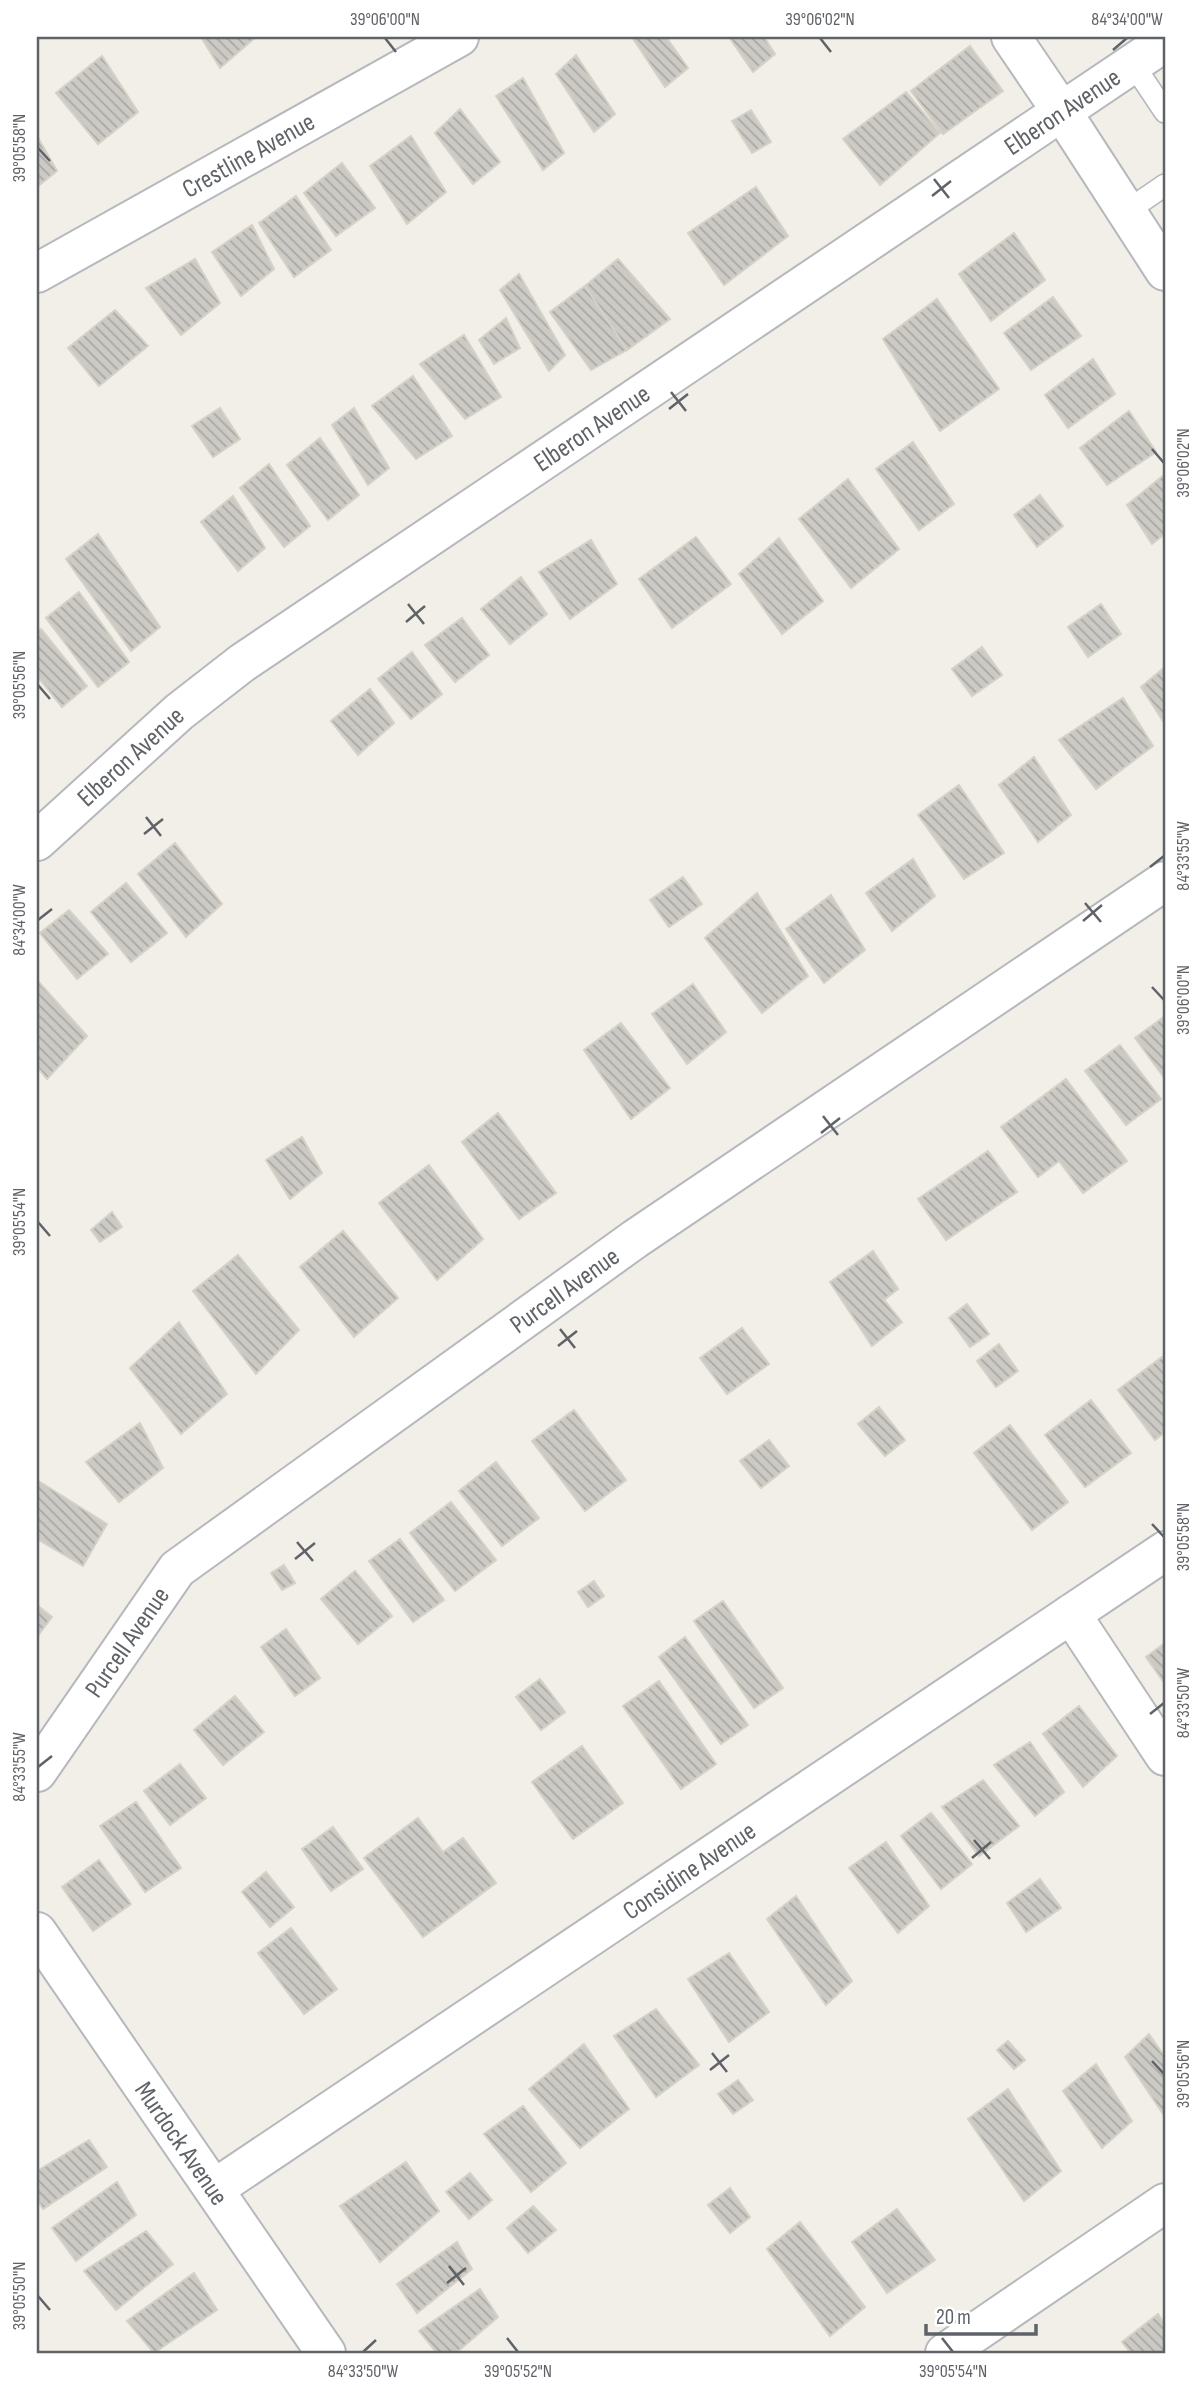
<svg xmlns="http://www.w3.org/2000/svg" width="1202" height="2390" viewBox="0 0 1202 2390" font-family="'Sofia Sans Condensed',sans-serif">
<defs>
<pattern id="building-back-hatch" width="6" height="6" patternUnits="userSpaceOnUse" patternTransform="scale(1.75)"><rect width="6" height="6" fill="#cccac5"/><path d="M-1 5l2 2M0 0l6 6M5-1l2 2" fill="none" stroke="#a9a8a4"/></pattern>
</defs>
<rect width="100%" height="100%" fill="#f1efe8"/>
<path fill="url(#building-back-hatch)" stroke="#d6d1c6" stroke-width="2" d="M201 37H256L220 68Z
M632 37H666L688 68 665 87Z
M729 37H764L775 54 753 72Z
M970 46 1003 91 943 134 911 91Z
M576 55 615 114 594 132 556 74Z
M102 56 138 112 98 144 56 93Z
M523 78 564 153 543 170 496 96Z
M906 92 940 133 880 185 843 139Z
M460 109 500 162 473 184 435 133Z
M751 110 771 142 752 153 732 121Z
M37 136 57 171 37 187Z
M411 136 446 192 407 224 370 166Z
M342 163 375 208 336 236 304 193Z
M756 187 788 236 724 285 688 233Z
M296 196 331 250 294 277 259 223Z
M252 225 274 269 241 296 212 252Z
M1014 233 1045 280 991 321 959 274Z
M195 259 220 303 181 335 146 288Z
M618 259 670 319 627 350 585 286Z
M519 274 565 355 549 371 500 290Z
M585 286 627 350 591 370 550 312Z
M1053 297 1081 336 1031 370 1004 333Z
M937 299 999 389 940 431 883 339Z
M115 310 148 346 99 386 68 348Z
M506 318 520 348 494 364 479 340Z
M464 335 501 397 465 419 420 364Z
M1093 359 1115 394 1068 428 1045 395Z
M413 376 452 436 416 459 372 406Z
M220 408 240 439 213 457 192 426Z
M354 408 389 468 368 485 332 425Z
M1129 411 1156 452 1107 485 1080 448Z
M320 438 359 495 328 520 287 465Z
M913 442 954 504 919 530 876 469Z
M269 464 310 526 284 547 240 488Z
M1165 474V534L1152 544 1127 505Z
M848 479 899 549 851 588 799 519Z
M1040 495 1063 526 1037 547 1014 515Z
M233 496 265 548 238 571 201 522Z
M98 534 160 627 131 651 66 559Z
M696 537 731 584 672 628 639 579Z
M779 538 823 601 782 634 739 574Z
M591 540 617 584 570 619 539 572Z
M521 577 547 614 510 644 481 609Z
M79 592 129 662 98 687 46 618Z
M1101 604 1121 634 1088 657 1068 627Z
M462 618 489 655 455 682 425 645Z
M41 629 87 686 62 707 37 676V631Z
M982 647 1002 675 972 696 952 669Z
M412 652 442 694 411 719 378 679Z
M1165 667V724L1141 687Z
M370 689 394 723 358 755 331 721Z
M1123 698 1153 746 1096 789 1059 740Z
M1034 757 1071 815 1038 842 999 785Z
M959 785 1004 853 964 879 918 815Z
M175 843 222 904 186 937 138 874Z
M913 859 935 896 892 931 866 893Z
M683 877 702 904 669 927 650 900Z
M126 883 167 933 131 962 91 912Z
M757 893 808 976 762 1013 705 938Z
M831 895 865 950 824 983 786 929Z
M69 910 108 954 77 979 40 933Z
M37 980 87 1036 47 1079 37 1067Z
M693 984 726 1032 687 1064 652 1014Z
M1165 1016V1079L1135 1038Z
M621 1023 670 1088 631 1119 584 1050Z
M1120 1045 1161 1099 1126 1125 1085 1071Z
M1066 1079 1127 1161 1083 1193 1059 1161 1038 1177 1001 1127Z
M498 1113 556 1193 519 1219 462 1142Z
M302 1137 322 1173 290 1199 266 1160Z
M988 1151 1017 1192 946 1240 918 1199Z
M429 1165 483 1239 437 1280 379 1203Z
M112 1212 122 1227 100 1242 91 1230Z
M343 1231 398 1298 354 1337 300 1267Z
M873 1251 898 1289 884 1300 902 1322 872 1346 830 1282Z
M238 1255 299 1330 256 1374 193 1291Z
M967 1304 989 1334 970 1347 949 1318Z
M179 1322 227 1394 181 1434 130 1368Z
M742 1328 769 1364 727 1394 700 1358Z
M999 1344 1018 1371 996 1387 977 1361Z
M1162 1357 1165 1361V1432L1155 1440 1118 1390Z
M1091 1400 1131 1453 1085 1487 1045 1435Z
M879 1407 905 1440 885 1456 858 1424Z
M574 1410 626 1480 585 1511 532 1441Z
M140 1423 163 1468 119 1502 86 1462Z
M1010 1425 1068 1502 1032 1530 974 1453Z
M769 1440 789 1466 761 1488 740 1461Z
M496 1462 539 1518 502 1546 459 1491Z
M37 1480 107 1524 83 1566 37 1539Z
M451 1502 496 1560 455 1591 410 1533Z
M400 1539 444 1600 413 1622 369 1561Z
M284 1565 295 1583 282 1590 271 1573Z
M355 1571 392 1616 358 1644 321 1599Z
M594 1581 604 1596 588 1607 578 1592Z
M723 1601 783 1688 754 1708 694 1621Z
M37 1605 52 1617 37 1637Z
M286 1629 320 1678 295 1696 261 1647Z
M685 1637 748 1725 721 1744 659 1657Z
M1165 1643V1684L1146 1657Z
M540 1679 565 1712 541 1730 516 1697Z
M659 1681 716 1764 681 1789 623 1706Z
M235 1696 264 1732 223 1765 194 1730Z
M1079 1706 1117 1756 1083 1787 1043 1734Z
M1030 1742 1064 1792 1035 1816 994 1765Z
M582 1746 623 1803 573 1839 532 1782Z
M180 1764 206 1798 170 1825 144 1791Z
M983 1780 1019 1826 979 1856 942 1807Z
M136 1802 181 1868 145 1892 100 1826Z
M931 1813 972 1864 941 1889 901 1836Z
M418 1818 443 1852 463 1838 496 1883 423 1937 364 1858Z
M333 1827 363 1869 331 1891 302 1849Z
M886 1842 929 1906 898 1933 849 1868Z
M99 1860 131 1904 93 1931 62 1887Z
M266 1872 294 1907 270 1927 242 1892Z
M1040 1879 1061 1908 1026 1932 1007 1903Z
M796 1896 852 1981 826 2005 767 1919Z
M291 1928 337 1989 304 2014 258 1953Z
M729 1953 769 2012 729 2042 688 1979Z
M656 2009 699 2065 656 2097 614 2036Z
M1149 2034 1165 2057V2117L1125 2057Z
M1008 2041 1025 2060 1014 2069 997 2050Z
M584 2044 629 2109 580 2148 529 2089Z
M1096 2064 1132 2121 1102 2148 1063 2091Z
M738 2080 753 2100 733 2114 718 2094Z
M1008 2089 1061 2171 1024 2201 968 2119Z
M523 2106 566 2163 531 2192 484 2134Z
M89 2140 107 2167 43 2209 37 2199V2171Z
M406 2162 439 2211 380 2262 340 2206Z
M470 2173 492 2200 469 2219 446 2192Z
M117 2182 136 2215 76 2261 52 2228Z
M730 2188 750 2217 730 2233 708 2205Z
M533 2206 556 2230 528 2253 507 2228Z
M897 2209 935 2260 887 2293 852 2242Z
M800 2222 865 2307 830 2336 767 2249Z
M146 2231 173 2264 116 2310 84 2271Z
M457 2242 472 2269 417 2313 397 2284Z
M194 2273 217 2310 154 2353 127 2321Z
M480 2289 498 2317 456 2353H437L419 2331Z
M1158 2314 1165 2325V2353H1131L1122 2342Z"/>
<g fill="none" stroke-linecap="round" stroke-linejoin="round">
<g stroke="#b5b8bc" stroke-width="24">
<path id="service" d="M1133 64 1165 112
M1127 211 1165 185"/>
</g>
<g stroke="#b5b8bc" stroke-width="42">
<g id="minor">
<path d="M1011 37 1062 112 1165 271"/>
<path id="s1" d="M37 273 459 37"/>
<path d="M1071 1614 1165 1756"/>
<path id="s2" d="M37 1772 177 1569 635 1239 1165 881"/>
<path id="s3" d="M37 1932 326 2353"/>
<path id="s4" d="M214 2189 1165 1551"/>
<path d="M945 2353 1165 2203"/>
</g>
</g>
<g stroke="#b5b8bc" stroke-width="42">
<g id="tertiary">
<path id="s5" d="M37 841 179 712 242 663 1165 42"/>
</g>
</g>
<use href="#service" stroke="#fff" stroke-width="21"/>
<use href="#minor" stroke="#fff" stroke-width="38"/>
<use href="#tertiary" stroke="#fff" stroke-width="38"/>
</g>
<path fill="none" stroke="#5f6368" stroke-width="2.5" d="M385 38 396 52M820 38 831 52M1113 50 1127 38M38 148 50 161M934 179 949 198M932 196 951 181M671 392 686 411M669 409 688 394M1152 449 1164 463M408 604 424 624M406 622 425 606M38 685 50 699M146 817 161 836M144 834 163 819M1150 867 1164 856M1085 903 1101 922M38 920 52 909M1083 921 1102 905M1152 987 1164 1000M823 1116 838 1135M821 1133 840 1118M38 1222 50 1236M560 1329 575 1348M558 1346 577 1331M1152 1524 1164 1537M297 1542 313 1561M295 1559 315 1543M1150 1714 1164 1703M38 1767 52 1756M974 1840 990 1859M972 1858 991 1842M712 2053 727 2072M1152 2061 1164 2074M710 2070 729 2055M449 2266 464 2285M447 2283 466 2268M38 2296 50 2310M507 2338 518 2352M942 2338 953 2352M363 2352 376 2340"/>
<g text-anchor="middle" stroke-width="6" stroke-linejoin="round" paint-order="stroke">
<g font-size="26" fill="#5f6368" stroke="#fff">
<text dy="9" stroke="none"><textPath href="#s5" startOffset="1260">Elberon Avenue</textPath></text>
<text dy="9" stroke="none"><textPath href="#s1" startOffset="242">Crestline Avenue</textPath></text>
<text dy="9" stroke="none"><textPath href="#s5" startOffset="693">Elberon Avenue</textPath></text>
<text dy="9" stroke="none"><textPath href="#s5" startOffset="126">Elberon Avenue</textPath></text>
<text dy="9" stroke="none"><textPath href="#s2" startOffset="724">Purcell Avenue</textPath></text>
<text dy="9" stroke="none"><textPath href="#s2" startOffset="158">Purcell Avenue</textPath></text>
<text dy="9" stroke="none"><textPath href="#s4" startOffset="572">Considine Avenue</textPath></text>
<text dy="9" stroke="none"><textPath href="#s3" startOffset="256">Murdock Avenue</textPath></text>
</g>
</g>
<rect width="1202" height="2390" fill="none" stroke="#ffffff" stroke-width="77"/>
<path d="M926 2324v10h110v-10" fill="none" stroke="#5f6368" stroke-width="3.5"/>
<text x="936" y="2324" font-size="21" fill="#5f6368" stroke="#ffffff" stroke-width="5" paint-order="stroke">20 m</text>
<rect x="38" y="38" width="1126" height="2314" fill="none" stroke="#5f6368" stroke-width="2.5"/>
<g font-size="18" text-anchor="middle" fill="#5f6368">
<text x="385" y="25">39°06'00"N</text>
<text x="820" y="25">39°06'02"N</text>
<text x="1127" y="25">84°34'00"W</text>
<text transform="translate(19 148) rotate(-90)" y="6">39°05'58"N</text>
<text transform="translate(1183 463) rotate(-90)" y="6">39°06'02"N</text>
<text transform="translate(19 685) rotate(-90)" y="6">39°05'56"N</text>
<text transform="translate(1183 856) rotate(-90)" y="6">84°33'55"W</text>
<text transform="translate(19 920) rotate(-90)" y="6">84°34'00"W</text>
<text transform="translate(1183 1000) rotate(-90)" y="6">39°06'00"N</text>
<text transform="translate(19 1222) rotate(-90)" y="6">39°05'54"N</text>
<text transform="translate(1183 1537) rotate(-90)" y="6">39°05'58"N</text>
<text transform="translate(1183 1703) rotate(-90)" y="6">84°33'50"W</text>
<text transform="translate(19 1767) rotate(-90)" y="6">84°33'55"W</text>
<text transform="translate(1183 2074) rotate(-90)" y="6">39°05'56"N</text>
<text transform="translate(19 2296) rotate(-90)" y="6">39°05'50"N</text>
<text x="363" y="2377">84°33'50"W</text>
<text x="518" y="2377">39°05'52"N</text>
<text x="953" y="2377">39°05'54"N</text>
</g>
</svg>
